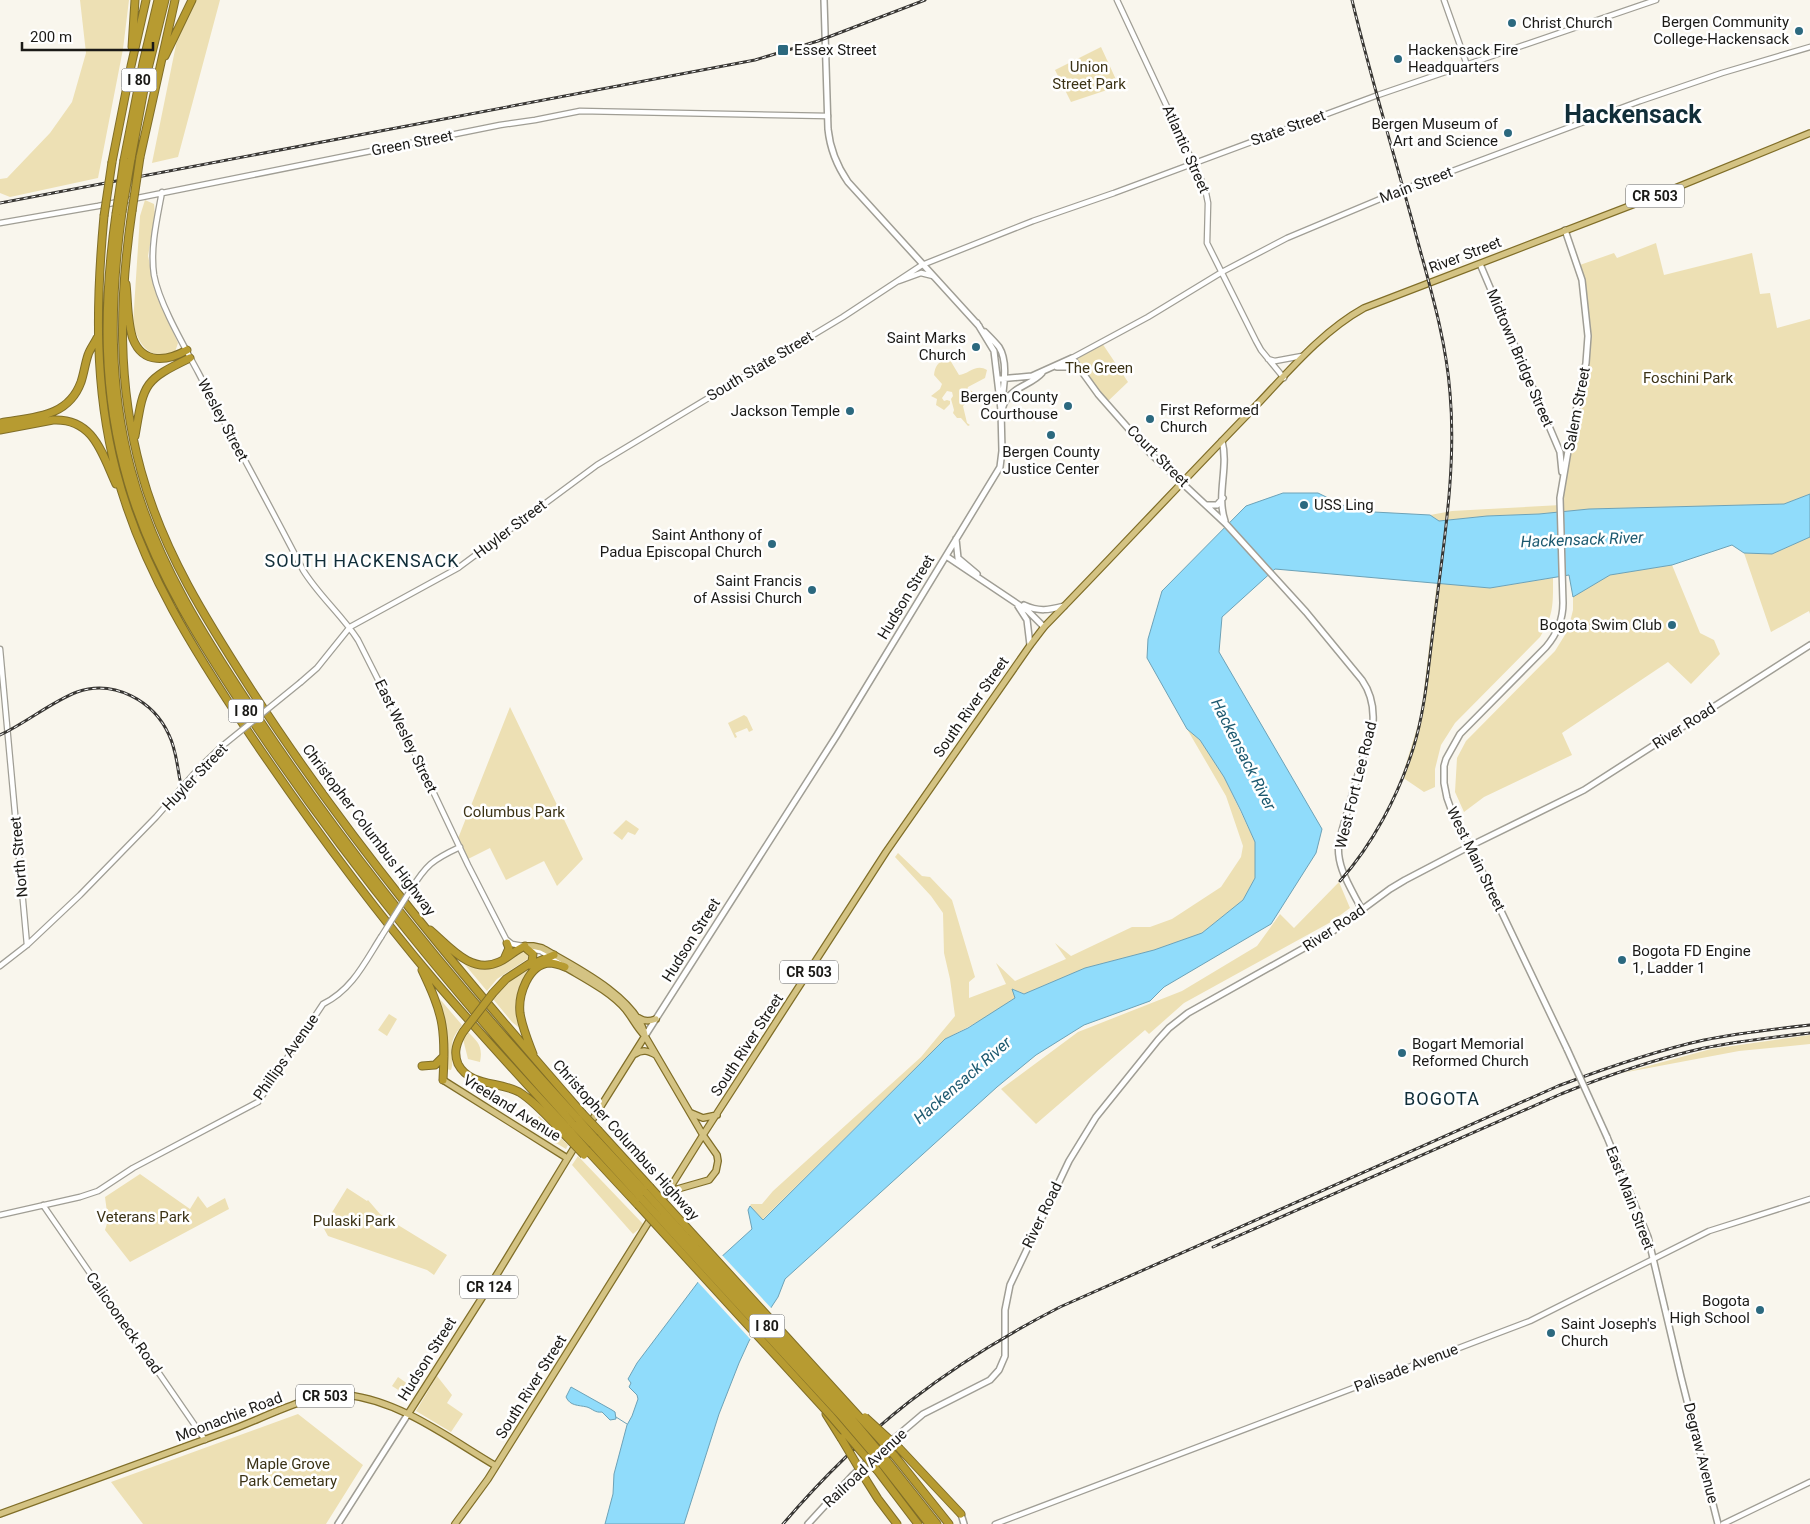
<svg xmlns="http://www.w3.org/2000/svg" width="1810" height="1524" viewBox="0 0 1810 1524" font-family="Roboto,sans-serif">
<rect width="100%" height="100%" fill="#f9f6ed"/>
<path fill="#ede0b4" d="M80 0H129L123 49 98 178 10 197 0 193V179L7 178 50 133 72 102 86 53Z
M195 0H220L178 157 152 163 178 35Z
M1101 47 1119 86 1071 102 1055 70Z
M145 200 154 204 155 215 148 256 157 297 178 343 175 352C149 360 140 347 133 324L140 216Z
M1656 243 1664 275 1752 253 1760 294 1770 293 1777 328 1810 319V494L1784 504 1589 509 1539 514 1487 516 1439 521 1430 515 1452 511 1561 505 1588 336 1577 266 1614 253 1617 258Z
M1102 343 1128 382 1106 403 1072 358Z
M945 358 950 360 959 375C969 374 976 363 987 370L985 378 968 387 967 390 972 391 975 395 963 406 967 423 970 425 968 426 961 418H957L953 413 954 410 951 399 953 396 952 392 947 391 942 398 944 401 947 400 950 401V404L944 410 936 405 937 399 931 396 940 389 942 384 934 375C935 366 938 363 945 358Z
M1810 537V614L1809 611 1771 632 1744 553 1772 554Z
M1672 565 1700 633 1714 640 1720 654 1691 684 1668 662 1562 733 1572 755 1484 797 1464 812 1455 792 1457 758 1466 741 1555 651 1568 630 1573 610V595L1574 596 1610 575Z
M1553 578C1553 604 1554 615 1540 637L1455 723 1441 745 1435 769V787L1424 792 1402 777 1421 715 1437 582 1490 588Z
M510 707 583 859 557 886 544 861 506 880 490 848 466 860 457 841Z
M744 715 747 717 753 730 749 732 747 728 735 733 737 737 735 738 728 723Z
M1187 729 1200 740 1224 777 1255 842V878L1243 900 1202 933 1154 950 1085 968 1024 994 1013 989 1015 998C993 1014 969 1027 945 1039L762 1220 750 1206 751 1204H762L773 1191 921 1057 955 1016 950 979 944 953 943 913 931 896 895 857 898 853 922 876 930 877 952 900 975 977 969 982V998L1006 984 996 963 1015 981 1066 959 1055 943 1071 956 1132 927H1150L1172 919 1221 887 1241 857 1243 846 1226 796Z
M626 820 639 829 635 835 628 832 622 840 613 833Z
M1339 882 1350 908 1331 922 1184 1003 1149 1034 1145 1030 1036 1124 1001 1089 1078 1032 1182 991 1257 946 1280 914 1294 928Z
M519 952H526L529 958 497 979 487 991 461 960C490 974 494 970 519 952Z
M535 966C514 992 515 998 522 1030L512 1022 493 999 506 983Z
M439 998 462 1025C458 1031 453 1036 452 1044 451 1052 454 1061 451 1070L446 1069V1032Z
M389 1014 397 1019 387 1036 378 1030Z
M468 1032C478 1042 483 1046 480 1062L468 1059 463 1039Z
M1810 1035V1044L1739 1051 1622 1073 1711 1049Z
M539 1116 568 1145 566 1149 531 1128Z
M578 1156 644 1225 633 1234 572 1165Z
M140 1174 190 1209 198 1196 207 1208 225 1198 229 1209 130 1262 105 1230 108 1220 105 1197Z
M347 1188 367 1201 368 1200 380 1214 447 1255 434 1275 427 1270 328 1236 323 1227Z
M437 1376 452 1395 447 1403 463 1414 451 1432 416 1411Z
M398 1377 415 1389 411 1395 403 1393 392 1386Z
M298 1414 363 1465 326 1524H143L111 1482Z"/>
<path fill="#90dcfb" stroke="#6da2b7" d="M1283 493H1318L1355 511 1430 515 1439 521 1487 516 1539 514 1589 509 1784 504 1810 494V537L1772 554 1744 553 1732 545 1672 565 1610 575 1573 597 1569 575 1490 588 1275 569 1222 617 1219 652 1322 829 1316 853 1271 924 1164 987 1150 1001 1084 1025 1036 1055 997 1087 785 1279 778 1297 749 1341 739 1363 719 1414 684 1524H605L613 1494 614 1474 627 1425 632 1416 638 1399 637 1395 629 1387 631 1383 628 1379 637 1363 708 1269 752 1229 748 1210 750 1206 763 1220 945 1039 968 1028 1015 998 1012 989 1024 994 1085 968 1154 950 1202 933 1243 900 1255 878V842L1241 811 1224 777 1200 740 1187 729 1147 658 1148 639 1162 591 1246 506Z
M571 1387 612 1410 615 1412 616 1419 610 1420 602 1412C595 1413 593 1409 587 1407 578 1405 570 1406 566 1397Z"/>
<path fill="#f9f6ed" d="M721 1254 773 1310 752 1341 696 1280 706 1267Z"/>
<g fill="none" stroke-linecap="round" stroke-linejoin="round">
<path stroke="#6da2b7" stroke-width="1" d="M616 1417 627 1424"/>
<g stroke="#a09e95" stroke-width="7">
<path id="tertiary" d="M1117 0 1205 188 1208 203 1207 243 1256 341 1261 350 1284 378
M1444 0 1467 65
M162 192C157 219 150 248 154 275 159 303 184 346 198 372 233 439 269 504 303 570 319 596 342 615 358 640L411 745 468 865 509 945
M0 223 98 206 500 125 535 120 580 111 828 116
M899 281 921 273 933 276
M1072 358 1148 317 1222 272 1287 238 1404 189 1640 101 1722 73 1810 47
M1268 359 1275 361 1302 356
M0 649 27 945
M301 682 317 668 350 627 458 568 597 465 843 317 922 265 1033 221 1114 193 1378 95 1656 0
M410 891C426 865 432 860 460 847
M507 940 512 944 523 946
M528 949 541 951 561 964
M0 966 27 945 80 895 156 817 199 768 221 747
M43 1205 205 1440
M0 1215 80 1197 98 1191 133 1168 258 1102 323 1004C352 990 365 962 381 937
M995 1524 1530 1321 1709 1231 1810 1199
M1723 1524 1810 1482"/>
</g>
<g stroke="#a09e95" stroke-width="8">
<path id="secondary" d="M824 0 828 129C830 149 837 166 848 182L979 326
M1565 230 1582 280 1588 336 1586 363 1569 445 1560 498 1563 603C1563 620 1557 634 1546 647L1460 734 1446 759 1444 766V783L1447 798 1452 812 1470 846 1567 1049
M1480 264 1560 452 1562 472
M985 332C990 337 995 342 999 347 1008 361 1004 384 1002 400
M1057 367H1072L1080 370
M998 379 1032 376 1072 358 1098 394 1150 453 1226 524 1306 612 1362 680C1371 693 1374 706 1373 722L1339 841C1335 866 1351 888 1362 910
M1002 410C1003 406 1004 402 1007 399 1015 386 1033 384 1042 373
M1222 441C1229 467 1216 495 1225 521
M1207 505H1217L1223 498
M956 539 958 558 977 574
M946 556 1028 611 1044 627
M1024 605C1039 612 1049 610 1064 606
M1018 606 1027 620 1030 645
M645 1036 837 735 1000 467 1002 451 1001 410 994 351 977 323
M1607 1137 1648 1237 1681 1377 1718 1524
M876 1454 923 1414 990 1380 999 1370 1005 1356V1310L1010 1285 1069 1161 1096 1117 1158 1040 1169 1028 1188 1013 1329 934 1390 889 1405 880 1470 846 1584 790 1810 645
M961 1514 964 1524
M338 1524 408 1414
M808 1524 852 1476 870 1459"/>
</g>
<g stroke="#806e28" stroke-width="8">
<path id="primary" d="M525 946H533L542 948C574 966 638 998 645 1036
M565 967C585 979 611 992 626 1010 633 1019 637 1028 645 1036L703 1135 717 1155 718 1161 716 1171 709 1180 674 1190 670 1193
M639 1018C645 1022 650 1021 656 1019
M635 1054C643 1049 648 1051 656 1055
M443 1080 567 1158
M691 1113 703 1118 717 1115
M589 1125 645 1036
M408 1414 499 1271 577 1143
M0 1514C76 1487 152 1459 228 1431 263 1419 311 1391 347 1395 401 1401 450 1439 496 1466
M455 1524 488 1479 703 1135 886 852 1031 644 1044 627C1113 556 1180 484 1249 413 1285 376 1319 333 1364 308L1653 197 1810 133"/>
</g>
<g stroke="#806e28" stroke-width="9">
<path id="motorway" d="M132 47 135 0
M165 56 192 0
M140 157 175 0
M131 159 147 73 165 0
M124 160 143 63 158 0
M112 162 131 66 146 0
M132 211C119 300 117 383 141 471 163 552 207 621 252 691 349 841 464 978 582 1113
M122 212C110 299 108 384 131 470 155 561 206 640 258 718 353 861 462 993 578 1119
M116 214C103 306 102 392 128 482 154 572 205 650 256 726 352 869 459 998 574 1125
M104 216C96 302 94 386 116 471 141 568 196 654 251 736 308 820 368 902 434 980 478 1032 524 1081 570 1131
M126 284C128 301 127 322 133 339 143 365 168 361 187 350
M0 423C33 417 68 418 81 382 84 373 85 364 88 355 90 349 94 344 97 338
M0 430 53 420C94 418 102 454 116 484
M135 436C144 384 142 381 190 358
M430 930C449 946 471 975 499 962 508 958 515 950 525 946
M505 957 509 948 507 943
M530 965 554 955
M422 970C430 987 439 1006 442 1025 445 1043 444 1061 443 1080
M493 993 506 979 532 962 533 954 527 949
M463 1032C457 1042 453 1052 458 1064 470 1087 499 1081 519 1092 537 1103 552 1122 567 1137
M533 1054C528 1041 522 1027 520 1013 518 995 528 965 549 963 555 963 560 965 565 967
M422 1066 435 1065 444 1056
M599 1131 650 1187
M595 1138 646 1193
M591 1143 642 1199
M587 1150 638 1205
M826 1414 841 1438
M900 1449 961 1514
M894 1455 949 1524
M887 1461 937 1524
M883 1465 929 1524
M877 1470 918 1524
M866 1480 878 1499 897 1524"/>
</g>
<use href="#tertiary" stroke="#fff" stroke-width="4.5"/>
<use href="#secondary" stroke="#fff" stroke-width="5"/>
<use href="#primary" stroke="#d4c383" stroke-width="5.5"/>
<use href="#motorway" stroke="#b79b31" stroke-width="7"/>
<g stroke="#393734" stroke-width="3">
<path id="rail" d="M0 203 755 60 818 41 925 0
M0 735C26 723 51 702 77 692 114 679 154 701 169 735 176 749 177 765 180 780
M1340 881C1373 844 1398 796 1413 749 1425 711 1428 670 1433 631 1442 552 1457 472 1450 393 1446 339 1430 287 1416 235 1395 157 1371 79 1352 0
M1213 1247 1561 1094C1608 1075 1655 1059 1704 1048 1739 1041 1774 1037 1810 1033
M783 1524C865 1428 947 1365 1060 1307L1558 1086C1606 1068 1654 1051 1704 1040 1739 1033 1774 1029 1810 1025"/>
</g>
<use href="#rail" stroke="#fff" stroke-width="1" stroke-dasharray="4" stroke-linecap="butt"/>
<g stroke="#a09e95" stroke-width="7" stroke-linecap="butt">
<path id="tertiary-bridge" d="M221 747 301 682
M381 937 410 891"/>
</g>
<g stroke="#a09e95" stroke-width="8" stroke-linecap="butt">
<path id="secondary-bridge" d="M1567 1049 1607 1137"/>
</g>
<g stroke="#806e28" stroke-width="9" stroke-linecap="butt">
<path id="motorway-bridge" d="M132 211 140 157
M122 212 131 159
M116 214 124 160
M104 216 112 162
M463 1032 493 993
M582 1113 599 1131
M578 1119 595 1138
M574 1125 591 1143
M570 1131 587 1150
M567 1137 584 1155
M650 1187 894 1455
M646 1193 851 1418 887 1461
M642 1199 842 1417 883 1465
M638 1205 830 1415 877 1470
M865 1417 900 1449
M841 1438 866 1480"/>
</g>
<use href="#tertiary-bridge" stroke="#fff" stroke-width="4.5"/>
<use href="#secondary-bridge" stroke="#fff" stroke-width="5"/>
<use href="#motorway-bridge" stroke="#b79b31" stroke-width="7"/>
</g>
<g fill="#2c697f" stroke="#fff" stroke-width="2">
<circle cx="1512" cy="23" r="5"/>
<circle cx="1799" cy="31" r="5"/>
<rect x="777" y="44" width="12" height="12" rx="2.5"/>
<circle cx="1398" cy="59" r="5"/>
<circle cx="1508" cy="133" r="5"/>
<circle cx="976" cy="347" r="5"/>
<circle cx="1068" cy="406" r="5"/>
<circle cx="850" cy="411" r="5"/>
<circle cx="1150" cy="419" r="5"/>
<circle cx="1051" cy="435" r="5"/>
<circle cx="1304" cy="505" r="5"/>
<circle cx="772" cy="544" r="5"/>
<circle cx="812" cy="590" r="5"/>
<circle cx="1672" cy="625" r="5"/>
<circle cx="1622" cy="960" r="5"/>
<circle cx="1402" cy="1053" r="5"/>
<circle cx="1760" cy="1310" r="5"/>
<circle cx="1551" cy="1333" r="5"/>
</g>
<g text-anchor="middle" stroke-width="5" stroke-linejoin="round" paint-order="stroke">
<g fill="#fff" stroke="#5f5f5d" stroke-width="1">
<rect x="121.5" y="68.5" width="35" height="23" rx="4"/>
<rect x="1626" y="184.5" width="58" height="23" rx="4"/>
<rect x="228.5" y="699.5" width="35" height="23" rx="4"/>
<rect x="780" y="960.5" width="58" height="23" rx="4"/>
<rect x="460" y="1275.5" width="58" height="23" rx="4"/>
<rect x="749.5" y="1314.5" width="35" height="23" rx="4"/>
<rect x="296" y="1384.5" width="58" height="23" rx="4"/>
</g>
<g font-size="14" font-weight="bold" fill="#1b1a17">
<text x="139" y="85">I 80</text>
<text x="1655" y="201">CR 503</text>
<text x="246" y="716">I 80</text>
<text x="809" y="977">CR 503</text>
<text x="489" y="1292">CR 124</text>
<text x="767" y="1331">I 80</text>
<text x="325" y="1401">CR 503</text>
</g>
<g font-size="15" fill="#1b1a17" stroke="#fff" text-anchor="end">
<text x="1789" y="27">Bergen Community<tspan x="1789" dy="17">College-Hackensack</tspan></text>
<text x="1522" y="28" text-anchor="start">Christ Church</text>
<text x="794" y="55" text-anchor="start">Essex Street</text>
<text x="1408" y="55" text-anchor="start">Hackensack Fire<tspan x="1408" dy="17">Headquarters</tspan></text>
<text x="1498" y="129">Bergen Museum of<tspan x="1498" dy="17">Art and Science</tspan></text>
<text x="966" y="343">Saint Marks<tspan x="966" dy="17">Church</tspan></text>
<text x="1058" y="402">Bergen County<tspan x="1058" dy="17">Courthouse</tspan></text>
<text x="1160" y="415" text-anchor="start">First Reformed<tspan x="1160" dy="17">Church</tspan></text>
<text x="840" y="416">Jackson Temple</text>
<text x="1051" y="457" text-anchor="middle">Bergen County<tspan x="1051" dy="17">Justice Center</tspan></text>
<text x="1314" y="510" text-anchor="start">USS Ling</text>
<text x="762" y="540">Saint Anthony of<tspan x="762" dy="17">Padua Episcopal Church</tspan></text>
<text x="802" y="586">Saint Francis<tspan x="802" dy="17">of Assisi Church</tspan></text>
<text x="1662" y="630">Bogota Swim Club</text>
<text x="1632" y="956" text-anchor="start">Bogota FD Engine<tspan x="1632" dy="17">1, Ladder 1</tspan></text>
<text x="1412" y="1049" text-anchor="start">Bogart Memorial<tspan x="1412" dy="17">Reformed Church</tspan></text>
<text x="1750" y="1306">Bogota<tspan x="1750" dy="17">High School</tspan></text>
<text x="1561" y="1329" text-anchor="start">Saint Joseph's<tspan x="1561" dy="17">Church</tspan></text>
</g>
<g font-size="15" fill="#3c3316" stroke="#fff">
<text x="1089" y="72">Union<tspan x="1089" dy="17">Street Park</tspan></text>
<text x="1099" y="373">The Green</text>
<text x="1688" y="383">Foschini Park</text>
<text x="514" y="817">Columbus Park</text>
<text x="143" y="1222">Veterans Park</text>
<text x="354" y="1226">Pulaski Park</text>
<text x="288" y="1469">Maple Grove<tspan x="288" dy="17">Park Cemetary</tspan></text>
</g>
<g font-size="15" fill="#1b1a17" stroke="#fff">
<text transform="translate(1288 128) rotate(-20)" y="5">State Street</text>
<text transform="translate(412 143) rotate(-11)" y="5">Green Street</text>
<text transform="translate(1186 149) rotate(66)" y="5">Atlantic Street</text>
<text transform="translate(1416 185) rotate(-21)" y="5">Main Street</text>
<text transform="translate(1465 255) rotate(-21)" y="5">River Street</text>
<text transform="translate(1520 358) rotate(67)" y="5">Midtown Bridge Street</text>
<text transform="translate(760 366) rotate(-31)" y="5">South State Street</text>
<text transform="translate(1577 409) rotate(-79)" y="5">Salem Street</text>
<text transform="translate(223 420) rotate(62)" y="5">Wesley Street</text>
<text transform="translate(1158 456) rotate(45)" y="5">Court Street</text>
<text transform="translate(510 529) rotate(-37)" y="5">Huyler Street</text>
<text transform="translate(906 597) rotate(-59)" y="5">Hudson Street</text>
<text transform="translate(971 707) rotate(-55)" y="5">South River Street</text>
<text transform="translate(1684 726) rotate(-33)" y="5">River Road</text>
<text transform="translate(406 736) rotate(64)" y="5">East Wesley Street</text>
<text transform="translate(195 777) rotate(-46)" y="5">Huyler Street</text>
<text transform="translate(1356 785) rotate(-76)" y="5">West Fort Lee Road</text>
<text transform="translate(369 830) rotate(53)" y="5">Christopher Columbus Highway</text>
<text transform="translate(19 857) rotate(-95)" y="5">North Street</text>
<text transform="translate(1476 859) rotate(64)" y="5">West Main Street</text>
<text transform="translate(1334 928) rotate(-34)" y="5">River Road</text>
<text transform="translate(691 940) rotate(-58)" y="5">Hudson Street</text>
<text transform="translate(747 1045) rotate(-57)" y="5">South River Street</text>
<text transform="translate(286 1057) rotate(-55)" y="5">Phillips Avenue</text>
<text transform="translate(512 1108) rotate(32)" y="5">Vreeland Avenue</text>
<text transform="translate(626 1140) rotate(48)" y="5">Christopher Columbus Highway</text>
<text transform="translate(1630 1198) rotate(69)" y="5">East Main Street</text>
<text transform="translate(1042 1215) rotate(-64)" y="5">River Road</text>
<text transform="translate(124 1323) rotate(55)" y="5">Calicooneck Road</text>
<text transform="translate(427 1359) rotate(-58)" y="5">Hudson Street</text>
<text transform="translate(1406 1368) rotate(-21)" y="5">Palisade Avenue</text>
<text transform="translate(531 1387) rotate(-58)" y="5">South River Street</text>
<text transform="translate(229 1417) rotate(-21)" y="5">Moonachie Road</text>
<text transform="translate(1701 1453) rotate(76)" y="5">Degraw Avenue</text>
<text transform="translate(865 1468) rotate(-43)" y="5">Railroad Avenue</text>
</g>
<g font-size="16" font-style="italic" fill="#1c596f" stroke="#fff">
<text transform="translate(1582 539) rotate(-2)" y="6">Hackensack River</text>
<text transform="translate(1244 754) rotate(63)" y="6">Hackensack River</text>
<text transform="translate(962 1080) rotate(-41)" y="6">Hackensack River</text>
</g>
<g font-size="18" letter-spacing="1" fill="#112e39" stroke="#fff">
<text x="362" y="567">SOUTH HACKENSACK</text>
<text x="1442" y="1105">BOGOTA</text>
</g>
<g font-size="25" font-weight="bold" fill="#112e39" stroke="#fff">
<text x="1633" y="123">Hackensack</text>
</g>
</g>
<path d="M22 42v8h131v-8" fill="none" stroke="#1b1a17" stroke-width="2.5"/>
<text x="30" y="42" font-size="15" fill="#1b1a17" stroke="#ffffff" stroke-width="4" paint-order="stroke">200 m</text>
</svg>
